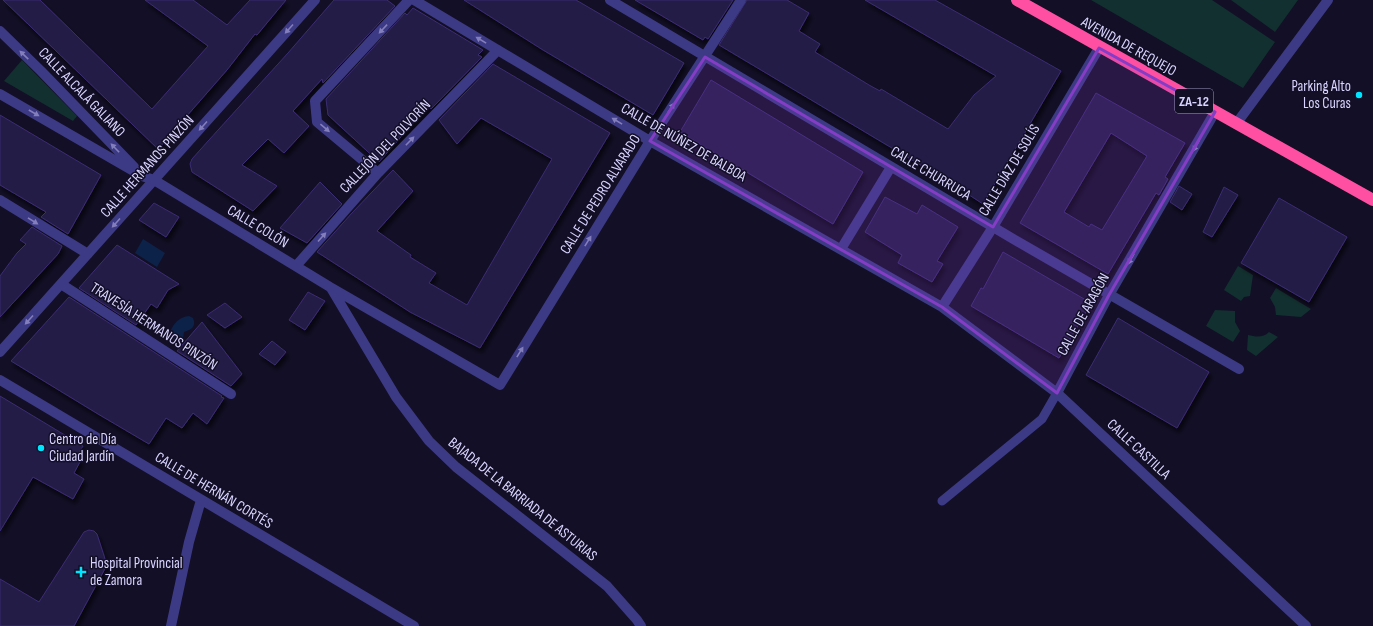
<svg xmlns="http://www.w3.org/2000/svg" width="1373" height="626" viewBox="0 0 1373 626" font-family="'Sofia Sans Condensed',sans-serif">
<defs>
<filter id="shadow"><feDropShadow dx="2.5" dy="4.5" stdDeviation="2" flood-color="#0009"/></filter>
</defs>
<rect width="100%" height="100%" fill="#130f26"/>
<path fill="#12302f" d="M1091 0H1212L1275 42 1243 88Z
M1231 0H1298L1275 32Z
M22 60 77 116 73 121 4 81Z
M1238 266 1253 275 1250 296 1244 297 1241 301 1224 290Z
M1276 288 1311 309 1301 317 1276 315 1275 307 1270 298Z
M1215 310 1235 311V322L1240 331 1233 342 1206 326Z
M1269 332 1278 337 1256 356 1247 350 1248 335C1256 337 1263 338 1269 332Z"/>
<path fill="#0c2248" d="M143 239 165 253 157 267 135 253Z
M189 316 193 318 194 321C195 328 190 330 184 332L183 338 180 341 173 340 170 332C174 323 179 317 189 316Z"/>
<path fill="#241b47" stroke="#3b2d73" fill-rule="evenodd" filter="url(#shadow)" d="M3 0H40L152 109 208 46 145 0H193L227 25 250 0H286L257 35 255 34 227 70 158 149Z
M334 0H387L395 6 323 83 322 79 293 111 309 126 284 153 268 139 242 165 277 186 253 211 192 172 190 164 192 159 209 140 288 53Z
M464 0H576L684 63 653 115 543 50Z
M635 0H733L708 39 705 37 703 40Z
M747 0H787L809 13 799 31 820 44 815 52 869 85 880 91 881 89 948 129 974 95 996 76 865 0H935L1061 71 983 204 954 185 719 45Z
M413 8 483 50 478 55 482 57 431 109 428 106 379 162 328 115 326 99 405 13 407 15Z
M493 64 610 133 480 348 410 312 317 252 352 213 393 170 413 191 377 231 411 255 410 257 436 273 429 283 467 305 552 159 481 118 457 144 439 120Z
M711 80 863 172 833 224 680 132Z
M1096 93 1185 143 1165 177 1168 179 1159 195 1156 193 1108 274 1020 223ZM1111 133 1147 156 1102 230 1091 224 1089 227 1064 212Z
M0 115 101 175 68 234 41 217 46 212 0 185Z
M320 182 342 204 307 243 280 228Z
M1179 186 1192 194 1182 210 1170 202Z
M1224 187 1238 195 1212 237 1203 232Z
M885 197 917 214 922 205 958 227 937 261 943 264 932 282 898 263 902 255 865 232Z
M1279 198 1347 237 1309 302 1241 263Z
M154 203 179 217 166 237 139 220Z
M32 227 62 246 58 254 0 317V276L17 253 26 244 20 240Z
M117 245 179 284 168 290 157 308 151 304 136 325 79 288Z
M1003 252 1091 303 1059 358 971 306 981 288 983 289Z
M308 292 325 301 305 330 289 320Z
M69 297 222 396 221 397 224 398 207 424 193 413 182 428 166 418 149 444 98 414 11 361Z
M225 303 242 317 225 328 207 315Z
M1118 318 1209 372 1177 428 1086 375Z
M202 322 242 374 231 386 177 351Z
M272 341 286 352 275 365 259 354Z
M0 396 83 446 76 457 81 460 74 473 84 479 73 499 33 477 0 531Z
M89 530 94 531 97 534 107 565 74 626H0V579L39 602 84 532Z"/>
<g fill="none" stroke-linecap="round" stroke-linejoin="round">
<path stroke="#3d3a85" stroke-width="9" d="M942 501 1042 419 1057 393"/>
<path stroke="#3d3a85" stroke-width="10" d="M414 0 650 141 942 307 1057 393 1306 626
M610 0 1015 240 1239 369
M0 31 41 71 134 167
M0 94 142 176 154 180 330 287 500 385 650 141 741 0
M1236 124 1328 0
M378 173 317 122 315 101 409 0
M0 200 88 254
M841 249 891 167
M296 266 378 173 498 50
M61 284 231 394
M331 288 396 397 429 441 456 467 607 586 637 620 641 626
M942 307 993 227 1099 48
M0 352 315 0
M0 380 414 626
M1057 393 1109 295 1215 112
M171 626 189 542 201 500"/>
<path stroke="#ff4fa3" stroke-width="12" d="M1017 0 1373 200"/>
</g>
<defs><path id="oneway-solid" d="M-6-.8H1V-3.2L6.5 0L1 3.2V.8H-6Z"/></defs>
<g fill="#837fbc">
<use href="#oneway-solid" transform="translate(289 29) rotate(132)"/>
<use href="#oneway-solid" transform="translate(383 29) rotate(133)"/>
<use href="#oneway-solid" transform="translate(481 40) rotate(-149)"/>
<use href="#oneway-solid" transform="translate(24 55) rotate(-136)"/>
<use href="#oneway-solid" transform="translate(671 108) rotate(-57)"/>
<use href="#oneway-solid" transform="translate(34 113) rotate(30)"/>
<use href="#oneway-solid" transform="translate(617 121) rotate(-149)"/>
<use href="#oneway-solid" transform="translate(203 126) rotate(132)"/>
<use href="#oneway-solid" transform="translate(325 128) rotate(40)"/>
<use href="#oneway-solid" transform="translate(410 141) rotate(-46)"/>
<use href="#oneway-solid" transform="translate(1196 146) rotate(120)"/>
<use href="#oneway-solid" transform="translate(115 148) rotate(-134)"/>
<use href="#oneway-solid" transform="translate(33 221) rotate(32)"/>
<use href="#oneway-solid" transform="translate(116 223) rotate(132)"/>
<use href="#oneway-solid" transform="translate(322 237) rotate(-48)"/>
<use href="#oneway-solid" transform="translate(588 241) rotate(-58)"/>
<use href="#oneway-solid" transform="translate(1131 259) rotate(120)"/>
<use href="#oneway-solid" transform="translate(29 320) rotate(132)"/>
<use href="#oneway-solid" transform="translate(520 352) rotate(-58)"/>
</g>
<path fill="#843dc5" fill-opacity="0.2" stroke="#843dc5" stroke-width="3" stroke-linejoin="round" d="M1099 48 1215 112 1109 295 1057 393 942 307 650 141 705 57 993 227Z"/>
<g fill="#00e5ff" stroke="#130f26" stroke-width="1.5">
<circle cx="1359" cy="95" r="4"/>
<circle cx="41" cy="448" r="4"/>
<path d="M79 566h4v4h4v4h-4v4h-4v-4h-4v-4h4z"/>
</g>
<g text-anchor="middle" stroke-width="3" stroke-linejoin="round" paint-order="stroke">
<rect fill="#130f26" stroke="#9e99be" stroke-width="1" x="1175" y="89" width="38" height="24" rx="3"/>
<g font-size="14" font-weight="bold" fill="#d9d4ff">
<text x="1194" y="106">ZA-12</text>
</g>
<g font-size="15" fill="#d9d4ff" stroke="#130f26">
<text transform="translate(1129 46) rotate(29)" y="5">AVENIDA DE REQUEJO</text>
<text transform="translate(82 92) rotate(46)" y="5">CALLE ALCALÁ GALIANO</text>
<text transform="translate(684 142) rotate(30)" y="5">CALLE DE NÚÑEZ DE BALBOA</text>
<text transform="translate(385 146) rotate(-46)" y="5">CALLEJÓN DEL POLVORÍN</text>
<text transform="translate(147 166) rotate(-48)" y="5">CALLE HERMANOS PINZÓN</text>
<text transform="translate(1009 170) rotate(-59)" y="5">CALLE DÍAZ DE SOLÍS</text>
<text transform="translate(931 173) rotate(31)" y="5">CALLE CHURRUCA</text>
<text transform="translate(600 194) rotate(-58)" y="5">CALLE DE PEDRO ALVARADO</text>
<text transform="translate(258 226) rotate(31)" y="5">CALLE COLÓN</text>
<text transform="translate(1083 314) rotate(-61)" y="5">CALLE DE ARAGÓN</text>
<text transform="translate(154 326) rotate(33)" y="5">TRAVESÍA HERMANOS PINZÓN</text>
<text transform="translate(1139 449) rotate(43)" y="5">CALLE CASTILLA</text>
<text transform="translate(214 490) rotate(31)" y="5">CALLE DE HERNÁN CORTÉS</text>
<text transform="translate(523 499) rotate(39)" y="5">BAJADA DE LA BARRIADA DE ASTURIAS</text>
</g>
<g font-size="15" fill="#d9d4ff" stroke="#130f26" text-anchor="start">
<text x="1351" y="91" text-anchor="end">Parking Alto<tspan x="1351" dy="17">Los Curas</tspan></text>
<text x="49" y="444">Centro de Día<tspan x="49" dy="17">Ciudad Jardín</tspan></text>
<text x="90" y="568">Hospital Provincial<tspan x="90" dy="17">de Zamora</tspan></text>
</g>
</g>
</svg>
